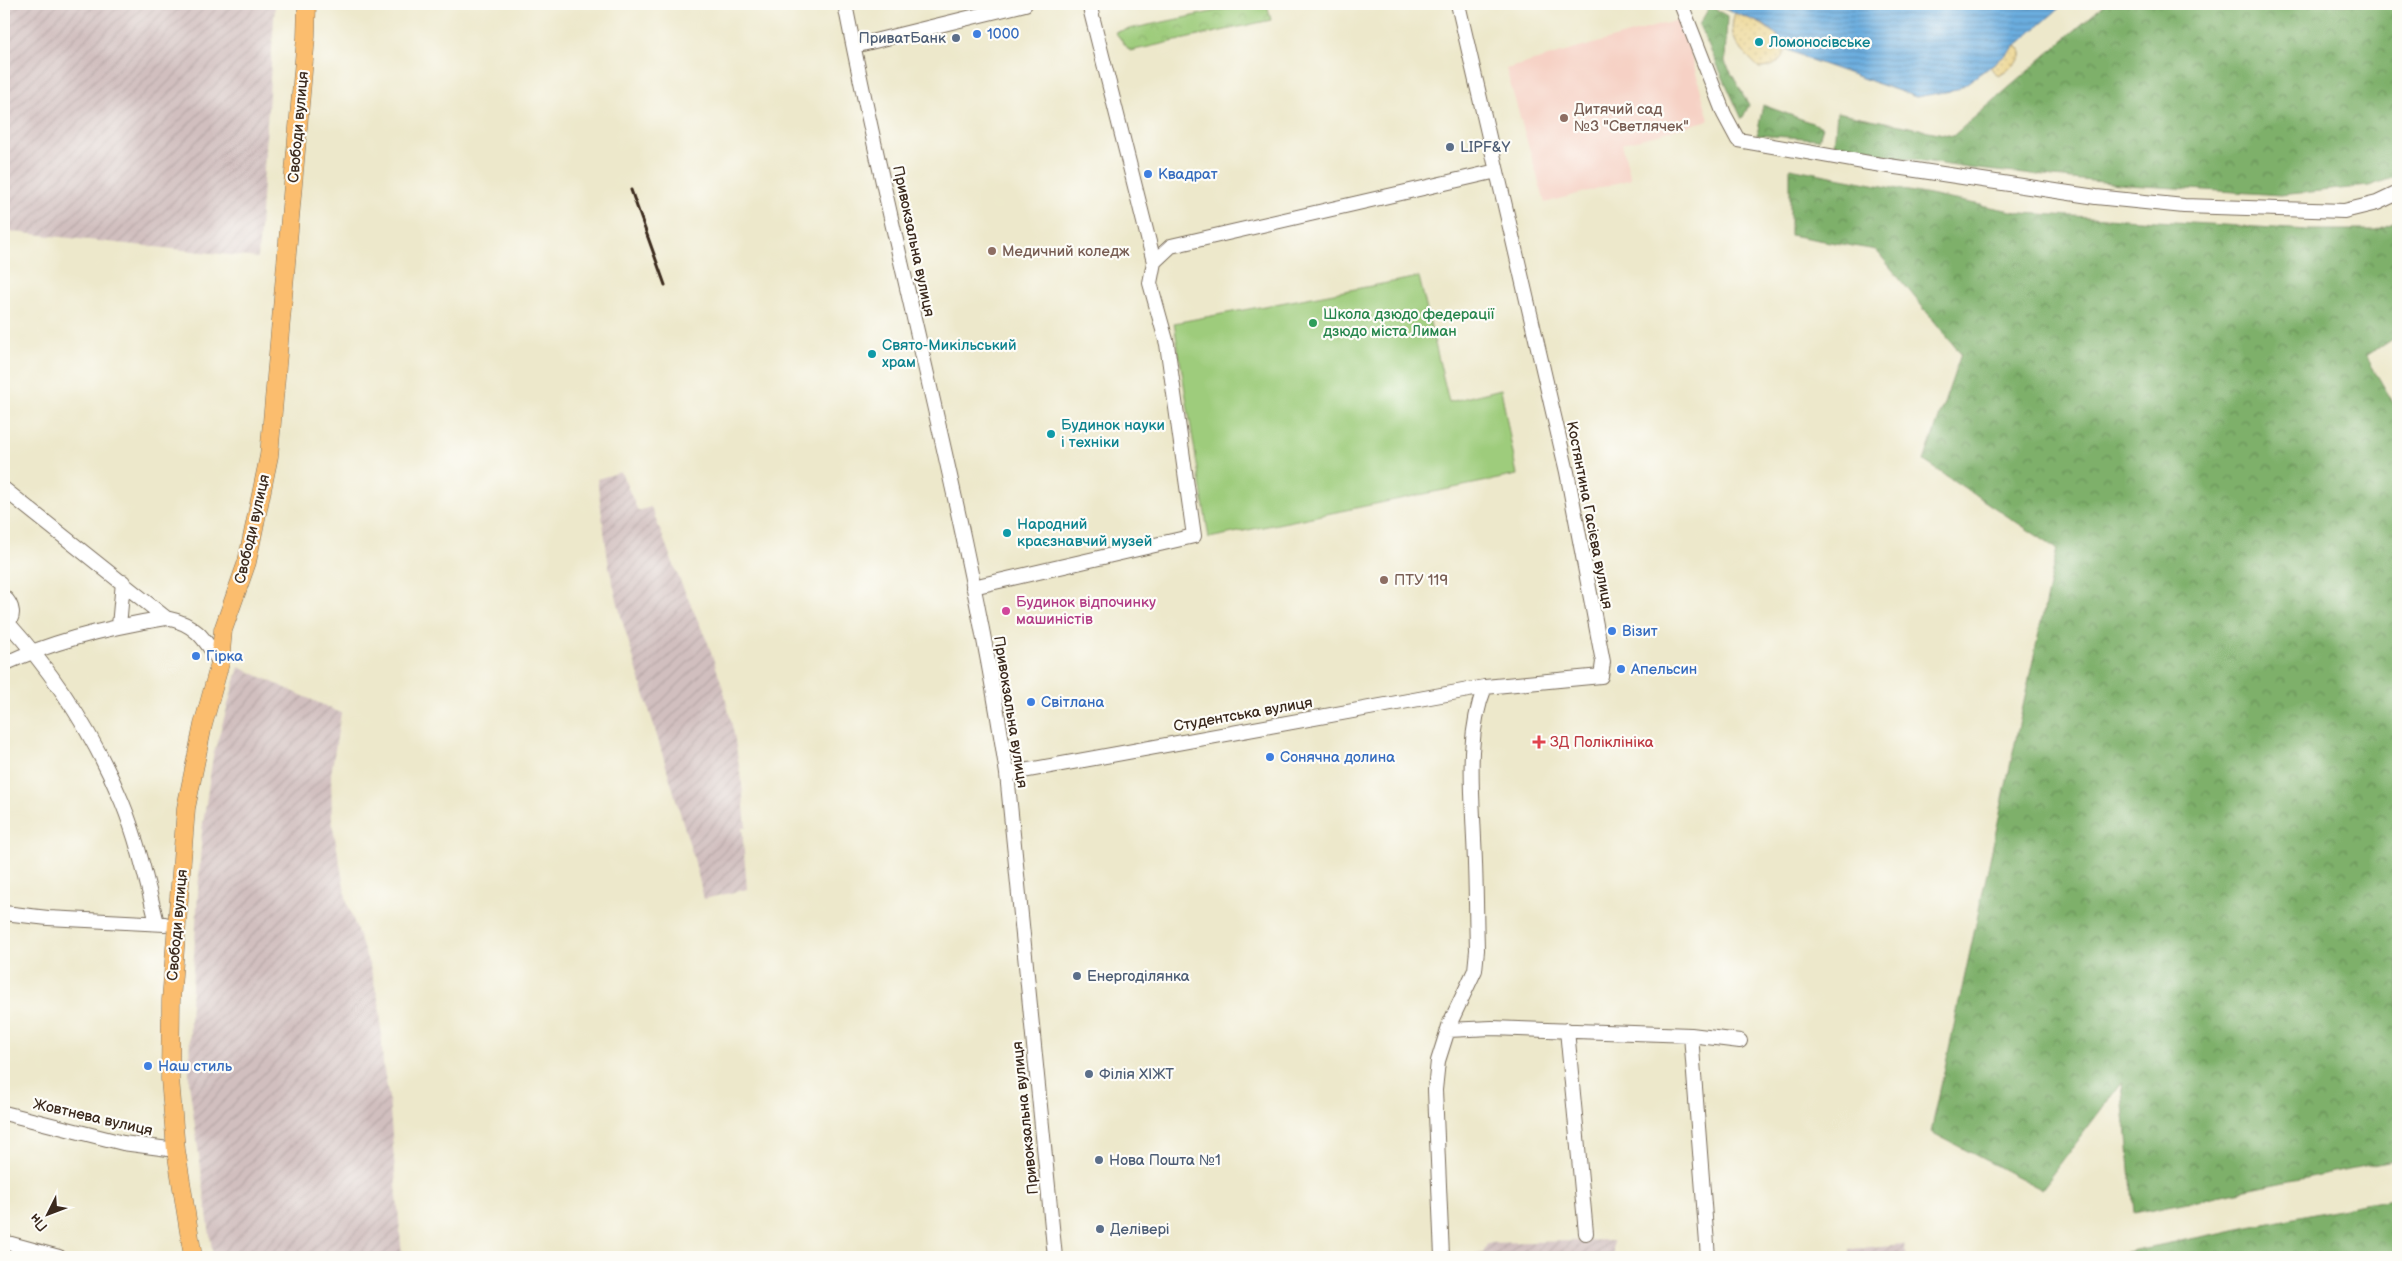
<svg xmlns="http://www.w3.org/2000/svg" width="2402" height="1261" viewBox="0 0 2402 1261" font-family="'Balsamiq Sans',sans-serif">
<defs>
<pattern id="industrial-furrows" width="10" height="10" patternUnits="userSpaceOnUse" patternTransform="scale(1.25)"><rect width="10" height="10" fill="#d1bfbf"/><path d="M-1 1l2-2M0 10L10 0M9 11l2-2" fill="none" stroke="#b4a4a4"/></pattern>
<pattern id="forest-crowns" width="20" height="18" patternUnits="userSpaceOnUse" patternTransform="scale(1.25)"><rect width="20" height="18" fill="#7eb06b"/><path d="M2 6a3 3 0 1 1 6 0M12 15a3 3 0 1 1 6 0" fill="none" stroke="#688f57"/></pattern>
<pattern id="sand-dots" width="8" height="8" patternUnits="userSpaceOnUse" patternTransform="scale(1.25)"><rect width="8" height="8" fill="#eeda9e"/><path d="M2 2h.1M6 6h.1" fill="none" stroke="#cdbb88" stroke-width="1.8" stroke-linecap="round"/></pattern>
<pattern id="park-crowns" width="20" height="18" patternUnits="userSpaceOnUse" patternTransform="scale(1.25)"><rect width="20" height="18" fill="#9ecc7b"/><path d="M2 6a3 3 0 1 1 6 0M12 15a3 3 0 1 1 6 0" fill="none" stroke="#89af6a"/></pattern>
<pattern id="water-rules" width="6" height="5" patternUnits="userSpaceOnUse" patternTransform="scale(1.25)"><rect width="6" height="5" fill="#6baddf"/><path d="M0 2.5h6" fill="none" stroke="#598db4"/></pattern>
</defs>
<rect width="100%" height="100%" fill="#fdfcf7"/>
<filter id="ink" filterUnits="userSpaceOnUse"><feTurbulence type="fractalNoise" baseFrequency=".02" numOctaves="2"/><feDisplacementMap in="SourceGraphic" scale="10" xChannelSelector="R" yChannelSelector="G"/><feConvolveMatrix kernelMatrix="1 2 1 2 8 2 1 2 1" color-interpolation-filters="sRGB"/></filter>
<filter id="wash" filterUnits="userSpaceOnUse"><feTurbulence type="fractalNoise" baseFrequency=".0096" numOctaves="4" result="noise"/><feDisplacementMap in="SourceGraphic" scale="20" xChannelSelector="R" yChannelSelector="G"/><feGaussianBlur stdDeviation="1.12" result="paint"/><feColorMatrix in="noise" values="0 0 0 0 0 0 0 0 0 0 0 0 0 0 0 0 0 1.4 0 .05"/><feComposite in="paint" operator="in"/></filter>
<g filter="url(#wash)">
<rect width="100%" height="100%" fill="#ede8cb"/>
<path fill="#f6d1c5" d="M1681 19 1709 120 1622 144 1631 179 1545 203 1506 69Z"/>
<path fill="url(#industrial-furrows)" d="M4 4H275L258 258 4 231Z
M621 472 638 511 651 507 681 583 708 643 723 688 734 734 742 785 746 827 742 828 747 889 704 899 694 859 622 620 609 567 597 479Z
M239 667 341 713 331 774 332 822 347 902 371 970 380 1007 383 1065 389 1098 402 1257H213L189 1083 190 1018 202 830 213 756Z
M1613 1240V1257H1458L1483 1253 1487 1243Z
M1904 1244 1907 1257H1850V1249Z"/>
<path fill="url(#forest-crowns)" stroke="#5c6d44" d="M2105 4H2398V176L2369 186 2280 195 2130 185 1968 168 1834 147 1837 112 1953 136Z
M1710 6 1727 16 1725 62 1749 105 1742 119 1699 25Z
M1763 105 1823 127 1819 139 1757 135Z
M1790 168 2022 213 2308 230H2376L2398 221V347L2392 339 2366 356 2398 411V1159L2134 1213 2122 1082 2041 1189 1931 1132 2057 549 1924 461 1961 354 1876 250 1790 235Z
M2398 1198V1257H2101L2364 1204Z"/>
<path fill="url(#sand-dots)" stroke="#94825e" d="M1735 13C1758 21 1772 28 1787 49 1779 62 1775 68 1759 68 1741 49 1726 40 1735 13Z
M2015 46 2021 49V57L2014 65 1999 75 1994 72 1990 66Z"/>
<path fill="url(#park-crowns)" stroke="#6c7b4c" d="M1250 4H1267L1271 20 1130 51 1115 32Z"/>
<path fill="#9ecc7b" stroke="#6c7b4c" d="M1419 277 1449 402 1501 389 1517 475 1209 538 1174 323Z"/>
<path fill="url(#water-rules)" stroke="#536c7e" d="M1718 4H2064L2003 57 1957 90 1916 97 1808 59 1787 49 1777 35 1763 24 1722 8Z"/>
</g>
<g filter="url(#ink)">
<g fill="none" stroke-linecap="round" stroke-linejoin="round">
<g stroke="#796c5b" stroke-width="16">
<path id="minor" d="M845 4C895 261 968 514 1007 774L1055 1257
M1681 4 1724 114 1738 140 1869 163 2096 197 2184 206 2344 211 2377 203 2398 193
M854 46 1025 4
M1154 262 1171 246 1497 171
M4 489 166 618C196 624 204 638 220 663
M973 587 1194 536 1167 344 1150 283 1154 262 1089 4
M4 597C12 604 17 619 4 624
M8 623C56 676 94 735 122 802 138 841 147 883 157 923
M119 626 123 582
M4 664C55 640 110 627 166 618
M1007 774 1485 687
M4 913 48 918 165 924
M1448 1030 1492 1028 1691 1035 1740 1041
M1567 1030 1586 1233
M1691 1035 1708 1257
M4 1113 123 1143 176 1150
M4 1242 59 1257
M1442 1257 1435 1090 1438 1061 1450 1023 1475 970 1477 950C1476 913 1476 876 1474 839 1472 788 1466 734 1485 687L1601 676 1603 662 1567 472 1458 4"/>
</g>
<g stroke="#796c5b" stroke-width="19">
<path id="major" d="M193 1257 176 1150 170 1079 171 1000 186 808 203 725 220 663 223 630 247 562 269 456 306 37 307 4"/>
</g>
<use href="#minor" stroke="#fff" stroke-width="14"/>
<use href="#major" stroke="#fbbd6e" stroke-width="18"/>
<path stroke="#3b2a1e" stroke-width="3" d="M631 190 665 285"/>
</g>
</g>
<g fill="#3f7fe0" stroke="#fdfcf7" stroke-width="2">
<circle cx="977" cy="34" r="5"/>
<circle cx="1148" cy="174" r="5"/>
<circle cx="1612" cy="631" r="5"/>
<circle cx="196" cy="656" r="5"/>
<circle cx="1621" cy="669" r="5"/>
<circle cx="1031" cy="702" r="5"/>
<circle cx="1270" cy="757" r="5"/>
<circle cx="148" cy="1066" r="5"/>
</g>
<g fill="#5c6f8a" stroke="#fdfcf7" stroke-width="2">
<circle cx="956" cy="38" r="5"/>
<circle cx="1450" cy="147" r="5"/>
<circle cx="1077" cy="976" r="5"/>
<circle cx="1089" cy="1074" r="5"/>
<circle cx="1099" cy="1160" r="5"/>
<circle cx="1100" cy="1229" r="5"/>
</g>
<g fill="#0f9aa8" stroke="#fdfcf7" stroke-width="2">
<circle cx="1759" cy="42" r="5"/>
<circle cx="872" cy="354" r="5"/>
<circle cx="1051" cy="434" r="5"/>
<circle cx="1007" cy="533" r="5"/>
</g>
<g fill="#8d6e63" stroke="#fdfcf7" stroke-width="2">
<circle cx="1564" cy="118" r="5"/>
<circle cx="992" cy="251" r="5"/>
<circle cx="1384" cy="580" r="5"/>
</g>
<circle fill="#2e9e5b" stroke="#fdfcf7" stroke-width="2" cx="1313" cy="323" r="5"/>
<circle fill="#d1479c" stroke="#fdfcf7" stroke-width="2" cx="1006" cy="611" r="5"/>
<path fill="#e0444e" stroke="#fdfcf7" stroke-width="2" d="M1536.5 734.5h5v5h5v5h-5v5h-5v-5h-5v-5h5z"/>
<g text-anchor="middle" stroke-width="4.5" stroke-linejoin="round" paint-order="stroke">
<g font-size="15" fill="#366cbe" stroke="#fdfcf7" text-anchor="start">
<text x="987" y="39">1000</text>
<text x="1158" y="179">Квадрат</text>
<text x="1622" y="636">Візит</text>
<text x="206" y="661">Гірка</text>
<text x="1631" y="674">Апельсин</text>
<text x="1041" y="707">Світлана</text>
<text x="1280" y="762">Сонячна долина</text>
<text x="158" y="1071">Наш стиль</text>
</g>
<g font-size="15" fill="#4e5e75" stroke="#fdfcf7" text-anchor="start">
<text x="946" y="43" text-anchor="end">ПриватБанк</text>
<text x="1460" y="152">LIPF&amp;Y</text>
<text x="1087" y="981">Енергоділянка</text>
<text x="1099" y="1079">Філія ХІЖТ</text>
<text x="1109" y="1165">Нова Пошта №1</text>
<text x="1110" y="1234">Делівері</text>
</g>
<g font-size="15" fill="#0d838f" stroke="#fdfcf7" text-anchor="start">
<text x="1769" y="47">Ломоносівське</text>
<text x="882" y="350">Свято-Микільський<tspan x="882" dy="17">храм</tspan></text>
<text x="1061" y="430">Будинок науки<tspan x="1061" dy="17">і техніки</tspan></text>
<text x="1017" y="529">Народний<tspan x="1017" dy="17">краєзнавчий музей</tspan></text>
</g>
<g font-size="15" fill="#785e54" stroke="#fdfcf7" text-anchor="start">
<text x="1574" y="114">Дитячий сад<tspan x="1574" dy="17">№3 "Светлячек"</tspan></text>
<text x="1002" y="256">Медичний коледж</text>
<text x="1394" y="585">ПТУ 119</text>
</g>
<g font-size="15" fill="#3b2a1e" stroke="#fdfcf7">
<text transform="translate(298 127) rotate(-85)" y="5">Свободи вулиця</text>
<text transform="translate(914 241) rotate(78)" y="5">Привокзальна вулиця</text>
<text transform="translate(1590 515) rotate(79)" y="5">Костянтина Гасієва вулиця</text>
<text transform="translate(252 529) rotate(-77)" y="5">Свободи вулиця</text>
<text transform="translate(1011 712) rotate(81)" y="5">Привокзальна вулиця</text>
<text transform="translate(1243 714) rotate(-10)" y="5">Студентська вулиця</text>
<text transform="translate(177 925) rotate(-85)" y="5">Свободи вулиця</text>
<text transform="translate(93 1117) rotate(13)" y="5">Жовтнева вулиця</text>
<text transform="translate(1025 1118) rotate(-96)" y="5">Привокзальна вулиця</text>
</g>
<g font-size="15" fill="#27864d" stroke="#fdfcf7" text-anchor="start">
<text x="1323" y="319">Школа дзюдо федерації<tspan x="1323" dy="17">дзюдо міста Лиман</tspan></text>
</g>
<g font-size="15" fill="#b23c85" stroke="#fdfcf7" text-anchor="start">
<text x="1016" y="607">Будинок відпочинку<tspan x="1016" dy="17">машиністів</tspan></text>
</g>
<g font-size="15" fill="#be3a42" stroke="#fdfcf7" text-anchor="start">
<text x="1550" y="747">ЗД Поліклініка</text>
</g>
</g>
<rect width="2402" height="1261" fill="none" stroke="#fdfcf7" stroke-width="20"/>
<g transform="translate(48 1214) rotate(228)" stroke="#fdfcf7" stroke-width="4" paint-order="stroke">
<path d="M0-4L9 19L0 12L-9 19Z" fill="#3b2a1e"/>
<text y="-8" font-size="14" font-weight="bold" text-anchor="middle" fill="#3b2a1e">Пн</text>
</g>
</svg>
